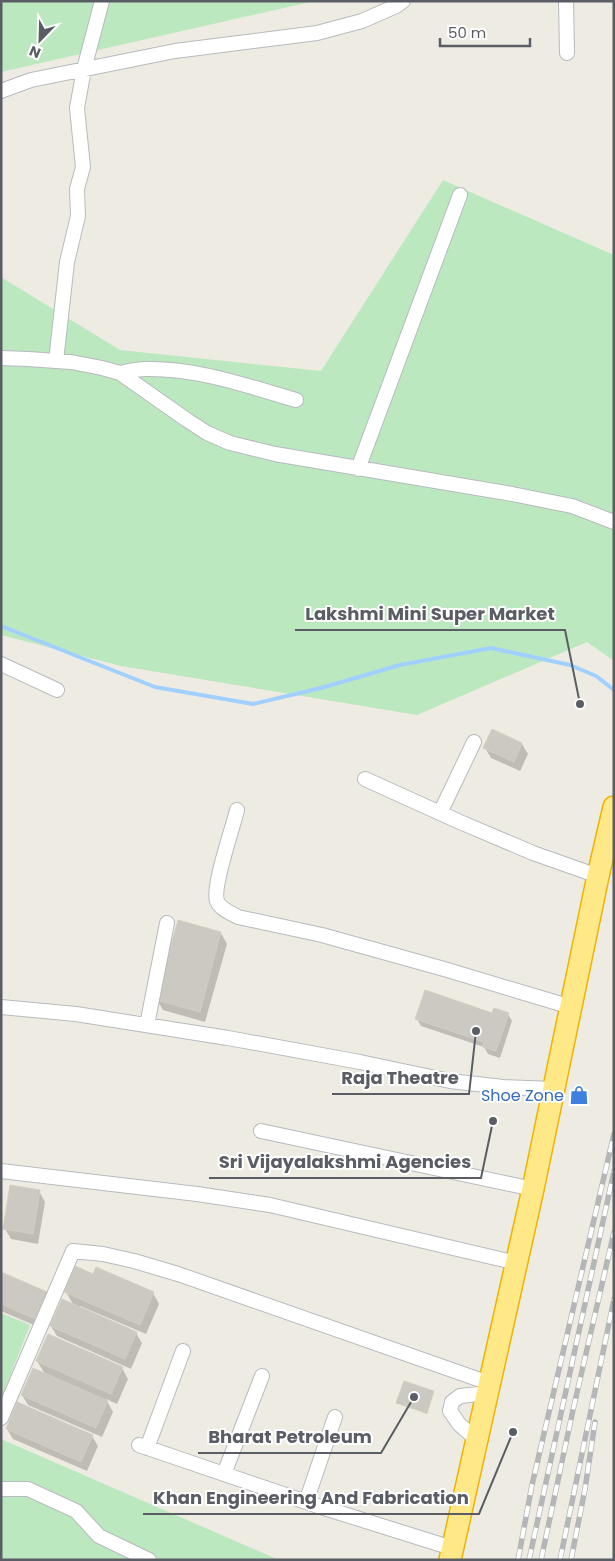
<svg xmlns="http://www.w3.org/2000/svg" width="615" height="1561" viewBox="0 0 615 1561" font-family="Poppins,sans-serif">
<rect width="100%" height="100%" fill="#eeece2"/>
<path fill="#bce8bf" d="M1 1H315L1 72Z
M443 180 614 255V661L587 642 417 715 121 666 1 635V277L120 350 321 371Z
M1 1313 30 1325 1 1399Z
M1 1439 279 1560H1Z"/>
<path fill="#0003" d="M493 730 522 744 528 754 520 771 491 758 485 748Z
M179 922 221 933 227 944 205 1022 163 1010 157 1000Z
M508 1014 512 1021 500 1058 488 1054 484 1047 421 1026 417 1019Z
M39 1191 45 1202 38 1244 11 1239 5 1229Z
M1 1273 46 1293 52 1303 41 1328 1 1311Z
M94 1275 153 1293 159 1304 146 1334 80 1306 79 1308 136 1333 142 1343 131 1369 57 1336 51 1326 74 1306 66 1292Z
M37 1361 122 1368 128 1379 117 1404 106 1399 113 1412 102 1437 28 1405 22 1395 45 1374Z
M433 1392 427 1414 398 1403Z
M7 1429 92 1436 98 1446 87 1471 13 1439Z"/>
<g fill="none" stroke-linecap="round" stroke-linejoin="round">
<path stroke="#a1d0ff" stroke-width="4" d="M1 626 155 687 253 704 321 688 400 665 491 648 570 665 596 676 614 690"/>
</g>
<path fill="#cbc9c1" stroke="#d3cec0" d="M492 729 522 743 514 762 483 748Z
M178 920 221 932 200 1012 156 1000Z
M425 990 492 1013 494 1008 509 1013 496 1051 483 1047 484 1042 415 1019Z
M10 1185 40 1190 33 1234 3 1229Z
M75 1266 93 1274 96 1267 154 1292 140 1325 64 1292Z
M1 1272 47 1292 35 1319 1 1304Z
M62 1299 137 1332 125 1359 50 1326Z
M48 1334 123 1367 111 1394 36 1361Z
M33 1368 108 1401 96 1428 21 1395Z
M404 1381 434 1391 427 1413 396 1403Z
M17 1402 93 1435 81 1462 6 1429Z"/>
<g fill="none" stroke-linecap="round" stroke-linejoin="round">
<g stroke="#b7babf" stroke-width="16">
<path id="minor" d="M566 1 567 53
M1 91 31 80 175 51 317 33 362 21 396 6 403 1
M1 358 28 359 71 362 102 368 120 373 187 420 207 433 230 443 275 454 512 494 572 506 614 522
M56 361 67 262 78 216 77 189 83 167 77 108 84 69 102 1
M120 373C129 371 138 369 146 369 198 368 247 386 296 400
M358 469 460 195
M1 664 57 690
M365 779 460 822 533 853 598 876
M237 810C233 828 212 886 217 901 220 909 231 913 238 917L322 935 444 969 571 1007
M440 813 474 742
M1 1007 76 1014 228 1038 360 1062 450 1081 503 1087 554 1089
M147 1025 167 923
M261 1131 533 1189
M1 1171 197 1194 270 1205 517 1263
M1 1418 73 1251 103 1254 134 1261 178 1274 489 1383
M477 1440 459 1424 450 1411 452 1402 460 1396 488 1393
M139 1445 321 1507 452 1548
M147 1448 183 1351
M224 1474 262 1376
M1 1489H28L76 1511 99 1536 149 1560
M306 1502 335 1417"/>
</g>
<g stroke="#f0b300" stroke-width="24">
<path id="highway" d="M450 1560 533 1189 598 876 614 807"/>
</g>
<use href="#minor" stroke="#fff" stroke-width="14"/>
<use href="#highway" stroke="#ffe888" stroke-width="21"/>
<g stroke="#b5b6b7" stroke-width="5.5">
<path id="rail" d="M518 1560 532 1485 614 1134
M529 1560 614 1171
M541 1560 573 1410 614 1232
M560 1560 614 1299
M571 1560 585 1489 595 1422"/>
</g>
<use href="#rail" stroke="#fff" stroke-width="4" stroke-dasharray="11" stroke-linecap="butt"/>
</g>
<defs>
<g id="shop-bare" transform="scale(1.5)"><path d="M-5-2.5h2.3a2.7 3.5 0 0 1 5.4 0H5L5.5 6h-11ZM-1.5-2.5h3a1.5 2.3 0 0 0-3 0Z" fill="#3f7fe0" stroke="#fff" stroke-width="2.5" paint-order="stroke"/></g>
</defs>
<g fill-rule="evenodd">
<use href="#shop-bare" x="579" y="1095"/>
</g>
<g text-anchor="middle" stroke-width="4" stroke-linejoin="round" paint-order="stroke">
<g font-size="16" fill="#366cbe" stroke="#fff" text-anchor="end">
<text x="564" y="1101">Shoe Zone</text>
</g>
</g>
<path fill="none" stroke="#5a5e64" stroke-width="2" d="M580 704L565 630H295M476 1031L469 1094H332M493 1121L481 1178H209M414 1397L381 1453H198M513 1432L479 1514H143"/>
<g fill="#5a5e64" stroke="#fff" stroke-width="2">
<circle cx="580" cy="704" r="5"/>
<circle cx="476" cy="1031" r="5"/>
<circle cx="493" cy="1121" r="5"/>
<circle cx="414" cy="1397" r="5"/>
<circle cx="513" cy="1432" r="5"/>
</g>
<g font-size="18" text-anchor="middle" font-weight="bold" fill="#5a5e64" stroke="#fff" stroke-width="4" stroke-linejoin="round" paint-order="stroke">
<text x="430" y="620">Lakshmi Mini Super Market</text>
<text x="400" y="1084">Raja Theatre</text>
<text x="345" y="1168">Sri Vijayalakshmi Agencies</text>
<text x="290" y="1443">Bharat Petroleum</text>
<text x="311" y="1504">Khan Engineering And Fabrication</text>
</g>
<rect width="615" height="1561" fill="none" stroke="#5a5e64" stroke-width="5"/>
<g transform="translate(40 40) rotate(203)" stroke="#ffffff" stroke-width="4" paint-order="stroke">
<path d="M0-4L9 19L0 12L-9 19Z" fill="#5a5e64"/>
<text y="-8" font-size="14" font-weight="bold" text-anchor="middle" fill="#5a5e64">N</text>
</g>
<path d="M440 38v8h90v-8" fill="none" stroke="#5a5e64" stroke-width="2.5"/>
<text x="448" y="38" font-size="15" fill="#5a5e64" stroke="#ffffff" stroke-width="4" paint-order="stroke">50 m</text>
</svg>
